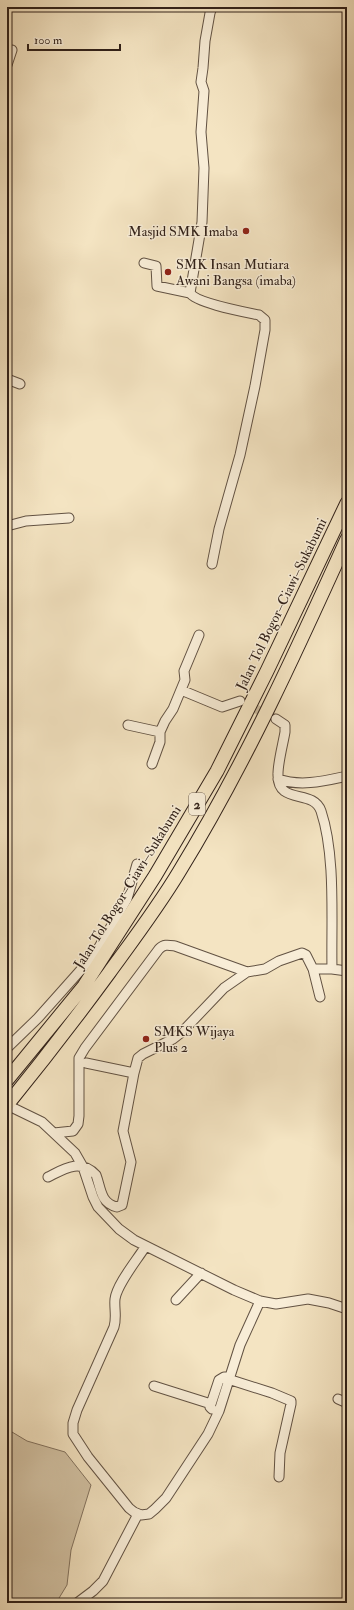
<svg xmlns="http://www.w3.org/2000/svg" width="354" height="1610" viewBox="0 0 354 1610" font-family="'IM FELL Double Pica',serif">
<rect width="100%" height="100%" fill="#f4e4c2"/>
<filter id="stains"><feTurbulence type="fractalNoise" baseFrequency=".005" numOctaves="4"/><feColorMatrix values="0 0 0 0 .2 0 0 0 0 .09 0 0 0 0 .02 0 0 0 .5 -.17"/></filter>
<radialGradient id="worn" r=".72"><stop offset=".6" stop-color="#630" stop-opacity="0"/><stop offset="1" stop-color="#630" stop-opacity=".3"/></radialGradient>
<path fill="#d3c3a5" stroke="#82725f" d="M7 1429 27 1441 65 1452 91 1485 71 1550 67 1585 56 1603H7Z"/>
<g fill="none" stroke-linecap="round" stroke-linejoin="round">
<path stroke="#cdbda0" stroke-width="9" stroke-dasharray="9 4.5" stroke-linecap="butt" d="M244 703 276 719"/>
<g stroke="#625243" stroke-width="11">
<path id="minor" d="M7 65 12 50
M144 263 156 266 157 286 190 293
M7 379 20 384
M7 526 26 521 69 518
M212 564 219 529 240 455 255 386 265 330V320L259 315C245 312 196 303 190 293L202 222 204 168 201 132 204 91 201 82 203 68 205 41 210 13 212 7
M181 690 222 707 240 701
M276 719 285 725V732C283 744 278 762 278 774 277 806 313 788 321 811 336 856 331 921 332 969
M128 725 160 732
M152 764 160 742V732L165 721 173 709 185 680 184 671 199 635
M278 779C301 787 324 781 347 776
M313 969 320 997
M7 1048 38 1018 95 954 127 899 137 864
M86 1063 134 1073
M7 1105 42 1122 75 1153 83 1167 93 1197 98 1207 119 1229 134 1240 234 1290 260 1301 276 1304 308 1299 329 1303 347 1309
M54 1133 73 1131 78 1124 79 1116V1058L85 1048 159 949C164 944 168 945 175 946L247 972 265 969 279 961 302 953 306 955 313 969H332L347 971
M48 1177C64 1169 80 1158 96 1175 101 1188 100 1203 117 1207L122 1205 131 1162 123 1131 134 1073 138 1058 143 1054 173 1039 182 1032 224 988 247 972
M145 1247C137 1260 117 1284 115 1299 114 1308 117 1317 114 1327L77 1410 73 1423V1434L88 1457 129 1508 134 1512 141 1515 149 1514 155 1509 166 1498 208 1434 219 1411 240 1345 260 1301
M176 1300 201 1273
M228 1379 272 1393 291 1401V1404L280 1453 279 1477
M154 1386 211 1404
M338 1399 347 1403
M212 1409 210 1407 219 1380 224 1377H229
M77 1603 93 1591 103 1581 138 1514"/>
</g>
<g stroke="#312119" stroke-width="15">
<path id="highway" d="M7 1080 84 986 155 876 217 771 267 671 347 503
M7 1105C42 1062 76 1018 109 973 133 940 158 907 179 872 244 766 296 652 347 539"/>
</g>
<use href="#minor" stroke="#f8edd7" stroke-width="9"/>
<use href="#highway" stroke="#f4e4c2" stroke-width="13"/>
</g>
<g fill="#8f2418" stroke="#f8edd7" stroke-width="1.5">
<circle cx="246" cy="231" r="4"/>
<circle cx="168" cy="272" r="4"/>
<circle cx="146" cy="1039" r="4"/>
</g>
<g text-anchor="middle" stroke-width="3" stroke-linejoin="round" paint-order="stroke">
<rect fill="#f8edd7" stroke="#6d5e52" stroke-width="1" x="189" y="793" width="16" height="22" rx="3"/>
<g font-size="13" font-weight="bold" fill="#312119">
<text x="197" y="809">2</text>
</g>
<g font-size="14" fill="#312119" stroke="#f8edd7" text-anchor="start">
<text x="238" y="236" text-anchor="end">Masjid SMK Imaba</text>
<text x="176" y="269">SMK Insan Mutiara<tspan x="176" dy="16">Awani Bangsa (imaba)</tspan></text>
<text x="154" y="1036">SMKS Wijaya<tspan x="154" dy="16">Plus 2</tspan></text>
</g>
<g font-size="14" fill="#312119" stroke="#f8edd7">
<text transform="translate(281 604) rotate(-64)" y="5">Jalan Tol Bogor–Ciawi–Sukabumi</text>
<text transform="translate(127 887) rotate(-58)" y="5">Jalan Tol Bogor–Ciawi–Sukabumi</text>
</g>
</g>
<rect width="354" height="1610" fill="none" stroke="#f4e4c2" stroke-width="24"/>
<rect x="8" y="8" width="338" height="1594" fill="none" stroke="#312119" stroke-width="2"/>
<rect x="12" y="12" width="330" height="1586" fill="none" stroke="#312119"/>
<path d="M28 44v6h92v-6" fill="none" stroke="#312119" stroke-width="2"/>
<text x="34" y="44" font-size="12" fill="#312119" stroke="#f8edd7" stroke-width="3" paint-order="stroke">100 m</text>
<rect width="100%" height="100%" filter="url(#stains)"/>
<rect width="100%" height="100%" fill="url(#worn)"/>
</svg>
